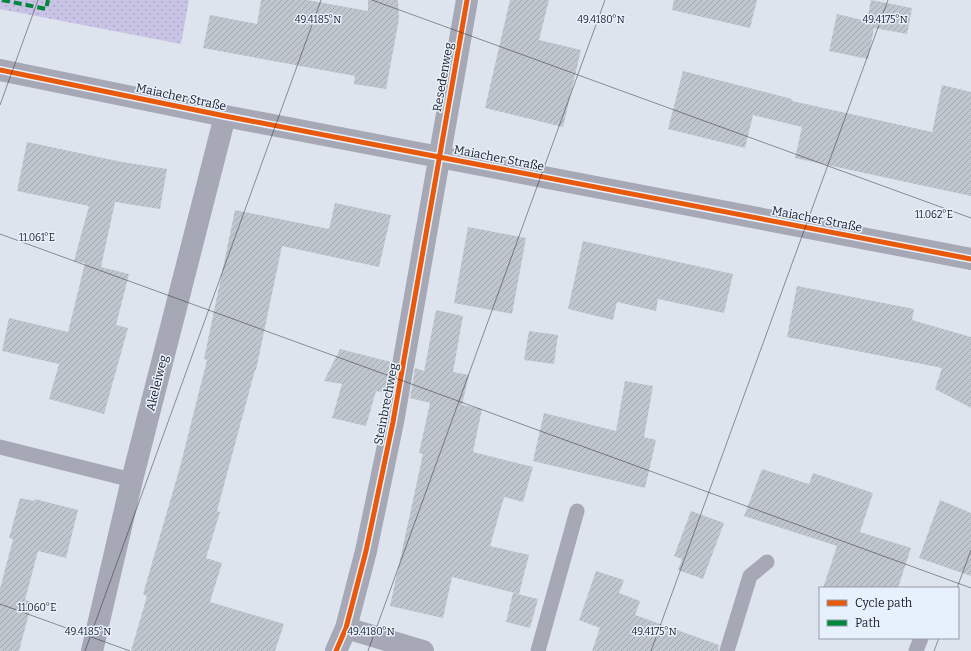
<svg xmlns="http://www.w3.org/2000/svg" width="971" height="651" viewBox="0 0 971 651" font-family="Bitter,serif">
<defs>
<pattern id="garden-dots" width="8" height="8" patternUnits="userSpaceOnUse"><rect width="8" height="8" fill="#c9c3e5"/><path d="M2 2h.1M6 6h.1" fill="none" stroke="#aca7c4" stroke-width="1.8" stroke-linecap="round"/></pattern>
<pattern id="building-hatch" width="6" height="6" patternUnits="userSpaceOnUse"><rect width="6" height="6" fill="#c0c6cd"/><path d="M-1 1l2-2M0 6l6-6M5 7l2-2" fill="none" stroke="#a4aab0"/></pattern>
</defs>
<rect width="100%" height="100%" fill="#dee4ed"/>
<path fill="url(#garden-dots)" d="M0 0H189L181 44 0 9Z"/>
<path fill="url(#building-hatch)" d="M261 0H307L368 11V0H398L399 19 386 89 354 84 355 76 203 48 210 15 257 24Z
M510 0H549L539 40 581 50 563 127 485 108Z
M674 0H757L750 28 672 10Z
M871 0 912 8 907 34 874 28 868 59 829 51 837 14 867 21Z
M683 71 792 99V101L932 132 942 85 971 92V196L795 158 802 127 753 115 745 148 668 129Z
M27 142 122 162 167 169 160 209 115 202 101 267 129 274 116 325 128 328 104 414 49 399 59 364 2 351 9 318 68 332 85 263 74 261 89 206 17 191Z
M335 203 391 215 379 267 282 246 256 370H255L217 511 220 512 206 558 222 563 210 602 284 624 275 651H131L147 596 143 594 180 467 207 360 204 359 235 210 329 229Z
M468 227 526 238 512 314 454 303Z
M583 241 733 274 724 313 658 299 656 311 617 302 613 320 568 309Z
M797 286 914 309 912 320 971 337V408L935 389 942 368 787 337Z
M436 310 463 316 453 372 469 375 462 405 482 409 473 452 533 467 523 502 504 497 490 546 529 555 519 594 452 577 443 618 390 606 423 454 419 453 430 403 410 398 415 368 424 371Z
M529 331 558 335 554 364 524 360Z
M340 349 391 362 385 393 376 391 366 426 332 418 342 384 324 381Z
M625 381 653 386 644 437 656 440 645 488 533 461 544 413 616 431Z
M762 469 809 484 813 473 873 493 860 532 911 548 898 588H823L837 546 744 516Z
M20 498 34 501 35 499 78 510 66 558 38 551 25 600 32 602 19 651H0V589L13 539 9 538Z
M940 500 971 513V576L919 558Z
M691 511 724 523 703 579 678 570 682 559 674 556Z
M596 571 624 580 619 593 640 601 635 615 719 645 718 651H592L600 628 579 620Z
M513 593 538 599 530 628 506 622Z"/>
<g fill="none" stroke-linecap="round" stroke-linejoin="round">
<path stroke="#a6a8b5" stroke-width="15" d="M0 447 132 480
M538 651 577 511
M727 651 750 576 767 562
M916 651 921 638"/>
<path stroke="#a6a8b5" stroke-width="22" d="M0 70 225 116 971 259
M346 628 423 651
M92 651 132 480 225 116
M336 651 346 628 366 551 393 422 467 0"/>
<path stroke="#00873e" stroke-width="4" stroke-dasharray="8 4" stroke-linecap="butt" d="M2 0 46 9 48 0"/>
<g stroke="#e7f0fd" stroke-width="8">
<path id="cycleway" d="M0 70 225 116 971 259
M336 651 346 628 366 551 393 422 467 0"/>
</g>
<use href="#cycleway" stroke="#e8590c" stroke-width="5"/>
</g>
<path fill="none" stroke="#1c1f25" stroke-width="1" stroke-opacity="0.45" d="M372 0 971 218M0 105 38 0M0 234 971 588M957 588 971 550M0 604 130 651M85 651 321 0M368 651 605 0M651 651 888 0M934 651 939 638"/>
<g text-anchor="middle" stroke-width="3" stroke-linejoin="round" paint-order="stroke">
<g font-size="12" fill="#1c1f25" stroke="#e7f0fd">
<text transform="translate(443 77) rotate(-80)" y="4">Resedenweg</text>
<text transform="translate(181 97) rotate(12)" y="4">Maiacher Straße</text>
<text transform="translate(499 158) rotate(11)" y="4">Maiacher Straße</text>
<text transform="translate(817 219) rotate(11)" y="4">Maiacher Straße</text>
<text transform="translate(157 383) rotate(-76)" y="4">Akeleiweg</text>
<text transform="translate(386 404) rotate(-79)" y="4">Steinbrechweg</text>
</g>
</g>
<g font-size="10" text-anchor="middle" fill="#1c1f25" stroke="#e7f0fd" stroke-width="3" stroke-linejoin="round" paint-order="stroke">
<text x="318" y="23">49.4185°N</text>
<text x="601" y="23">49.4180°N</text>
<text x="885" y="23">49.4175°N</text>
<text x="934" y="218">11.062°E</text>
<text x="37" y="241">11.061°E</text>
<text x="37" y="611">11.060°E</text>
<text x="88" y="635">49.4185°N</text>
<text x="371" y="635">49.4180°N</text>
<text x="654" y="635">49.4175°N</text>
</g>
<rect x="819" y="587" width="140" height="52" fill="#e7f0fd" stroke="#969ca7"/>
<rect x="827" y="600" width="20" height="6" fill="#e8590c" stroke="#969ca7"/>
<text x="855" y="607" font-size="12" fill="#1c1f25">Cycle path</text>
<rect x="827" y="620" width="20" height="6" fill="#00873e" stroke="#969ca7"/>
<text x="855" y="627" font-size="12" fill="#1c1f25">Path</text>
</svg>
